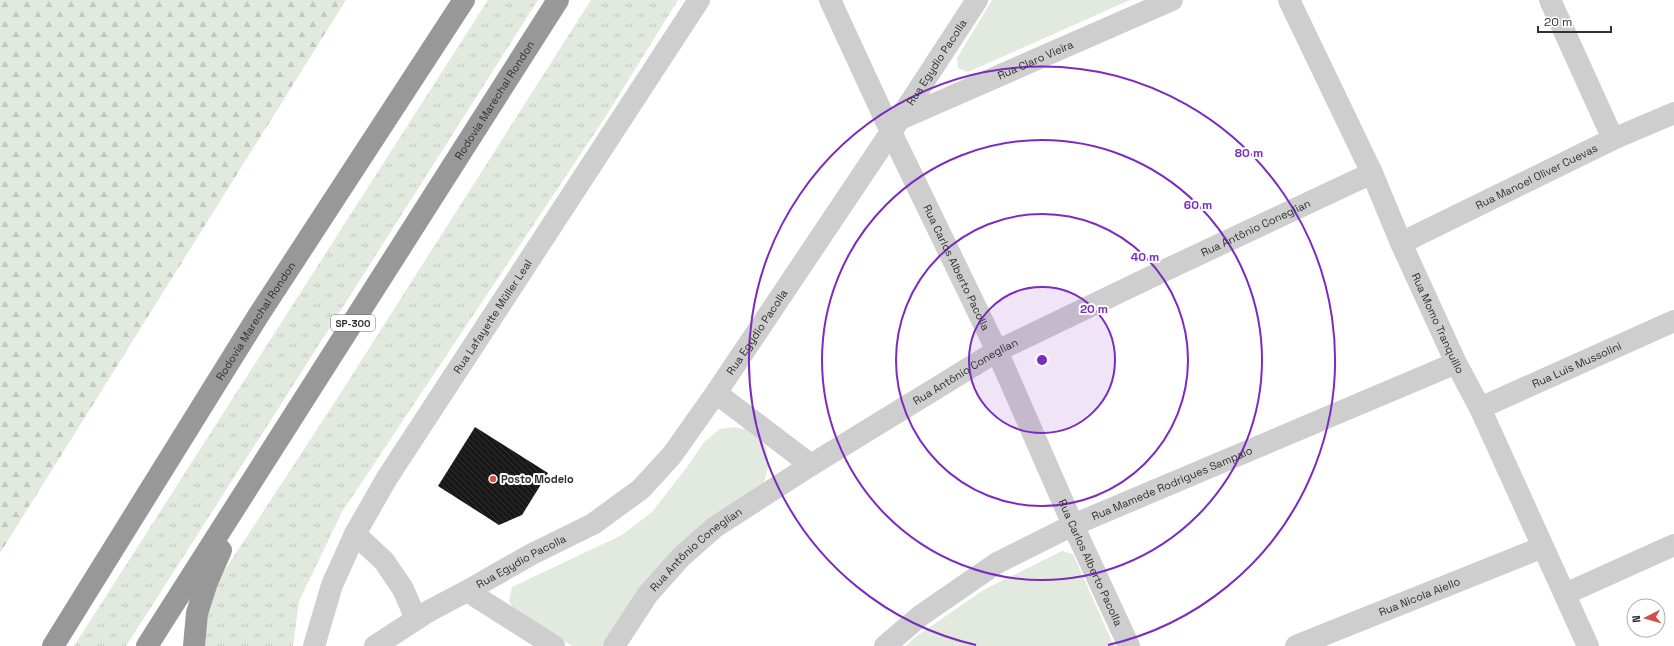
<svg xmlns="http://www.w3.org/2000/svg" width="1674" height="646" viewBox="0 0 1674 646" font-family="'Space Grotesk',sans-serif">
<defs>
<pattern id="grass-tufts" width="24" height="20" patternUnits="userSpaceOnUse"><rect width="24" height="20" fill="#e2e9de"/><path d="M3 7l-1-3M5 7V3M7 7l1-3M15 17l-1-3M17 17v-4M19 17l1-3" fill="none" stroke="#c2c8bf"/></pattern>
<pattern id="forest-firs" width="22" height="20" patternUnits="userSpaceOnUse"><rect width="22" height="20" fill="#e2e9de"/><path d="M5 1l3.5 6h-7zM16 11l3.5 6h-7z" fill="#c2c8bf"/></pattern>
<pattern id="building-back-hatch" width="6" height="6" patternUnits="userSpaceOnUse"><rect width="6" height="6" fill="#181818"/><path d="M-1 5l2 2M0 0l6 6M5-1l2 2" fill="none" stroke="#313131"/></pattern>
</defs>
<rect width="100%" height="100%" fill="#fff"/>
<path fill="url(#grass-tufts)" d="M488 0H538L278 409 126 646H74Z
M591 0H678L606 116 342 512 299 601 293 646H203L206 609 219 579 333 405Z"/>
<path fill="url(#forest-firs)" d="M0 0H346L0 553Z"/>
<path fill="#e2e9de" d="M992 0H1130L968 72 958 68 957 58Z
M734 427 749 430 766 446 769 465 762 488 658 568 602 646H572L514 610 509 601 512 587 622 535 652 512 690 463 704 442 720 429Z
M1062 551 1073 554 1114 646H906L914 638 985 589Z"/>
<path fill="url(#building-back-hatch)" d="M475 427 548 473 522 515 499 525 438 486Z"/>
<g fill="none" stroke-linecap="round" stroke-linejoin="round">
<g stroke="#cecece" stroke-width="22">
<path id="s1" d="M830 0 891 132 997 351 1073 525 1129 646"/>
<path id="s2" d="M1289 0 1372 173 1401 243 1456 363 1480 408 1588 646"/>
<path d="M1550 0 1613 139"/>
<path id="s3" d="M898 120 1172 0"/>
<path id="s4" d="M1401 243 1613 139 1674 113"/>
<path d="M716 393 811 465"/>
<path id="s5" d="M1480 408 1674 321"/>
<path d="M355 534 384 561 403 589 416 619"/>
<path d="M467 591 554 646"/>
<path d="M1565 594 1674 545"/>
<path id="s6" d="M314 646 332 585 355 534 387 478 699 0"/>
<path id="s7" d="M375 646 429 611 467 591 532 554 593 524 641 489 672 455 716 393 891 132 977 0"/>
<path id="s8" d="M614 646 648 594 681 557 715 527 811 465 997 351 1157 274 1372 173"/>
<path id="s9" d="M885 646 920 616 997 563 1073 525 1456 363"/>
<path id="s10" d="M1296 646 1543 547"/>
</g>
<g stroke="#989898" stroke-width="22">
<path id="s11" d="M53 646 258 316 464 0"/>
<path id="s12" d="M147 646 558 0"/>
<path d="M194 646 197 613 207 582 221 550"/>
</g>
</g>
<circle cx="1042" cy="360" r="73" fill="#7b2cbf" fill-opacity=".12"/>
<g fill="none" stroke="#7b2cbf" stroke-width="2">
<circle cx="1042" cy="360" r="73"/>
<circle cx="1042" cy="360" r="146"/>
<circle cx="1042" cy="360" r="220"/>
<path d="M976 645A293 293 0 1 1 1108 645"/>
</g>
<circle fill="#d24e48" stroke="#fff" stroke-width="1.5" cx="493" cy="479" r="4"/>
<g text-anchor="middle" stroke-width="4" stroke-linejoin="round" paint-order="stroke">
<rect fill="#fff" stroke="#6f6f6f" stroke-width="1" x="331" y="315" width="44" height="16" rx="3"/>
<g font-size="10" font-weight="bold" fill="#313131">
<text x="353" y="327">SP-300</text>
</g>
<g font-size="11" fill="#313131" stroke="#fff">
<text dy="4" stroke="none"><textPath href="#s3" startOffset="150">Rua Claro Vieira</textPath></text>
<text dy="4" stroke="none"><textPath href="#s7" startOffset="829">Rua Egydio Pacolla</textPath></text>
<text dy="4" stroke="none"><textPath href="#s12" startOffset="647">Rodovia Marechal Rondon</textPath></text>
<text dy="4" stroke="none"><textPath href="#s4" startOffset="151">Rua Manoel Oliver Cuevas</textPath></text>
<text dy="4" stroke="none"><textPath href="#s8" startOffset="776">Rua Antônio Coneglian</textPath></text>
<text dy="4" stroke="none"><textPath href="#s1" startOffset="296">Rua Carlos Alberto Pacolla</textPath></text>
<text dy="4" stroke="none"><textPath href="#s6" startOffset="377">Rua Lafayette Müller Leal</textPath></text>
<text dy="4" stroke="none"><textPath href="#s11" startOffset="383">Rodovia Marechal Rondon</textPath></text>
<text dy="4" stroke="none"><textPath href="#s2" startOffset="356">Rua Momo Tranquillo</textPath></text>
<text dy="4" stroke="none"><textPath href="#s7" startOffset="505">Rua Egydio Pacolla</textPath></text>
<text dy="4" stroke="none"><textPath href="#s5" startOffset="106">Rua Luis Mussolini</textPath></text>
<text dy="4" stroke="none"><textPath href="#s8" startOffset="452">Rua Antônio Coneglian</textPath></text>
<text dy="4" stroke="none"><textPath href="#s9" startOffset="332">Rua Mamede Rodrigues Sampaio</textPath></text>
<text dy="4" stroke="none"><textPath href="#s8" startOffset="128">Rua Antônio Coneglian</textPath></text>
<text dy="4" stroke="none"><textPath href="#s7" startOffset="169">Rua Egydio Pacolla</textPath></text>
<text dy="4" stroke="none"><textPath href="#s1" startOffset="620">Rua Carlos Alberto Pacolla</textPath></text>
<text dy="4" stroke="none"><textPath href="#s10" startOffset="133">Rua Nicola Aiello</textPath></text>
</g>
<g font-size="11" font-weight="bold" fill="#313131" stroke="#fff" text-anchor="start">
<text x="501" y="483">Posto Modelo</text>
</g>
</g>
<circle cx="1042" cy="360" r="6" fill="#7b2cbf" stroke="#fff" stroke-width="2"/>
<g font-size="12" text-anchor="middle" font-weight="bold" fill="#7b2cbf" stroke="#fff" stroke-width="4" stroke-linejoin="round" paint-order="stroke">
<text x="1249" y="157">80 m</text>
<text x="1198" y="209">60 m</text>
<text x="1145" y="261">40 m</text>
<text x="1094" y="313">20 m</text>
</g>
<g transform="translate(1646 618) rotate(264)"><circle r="19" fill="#ffffff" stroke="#adadad"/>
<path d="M0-3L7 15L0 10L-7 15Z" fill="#d24e48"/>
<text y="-6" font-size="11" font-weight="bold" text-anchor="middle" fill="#313131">N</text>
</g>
<path d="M1538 26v6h73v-6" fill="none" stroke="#313131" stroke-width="2"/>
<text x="1544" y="26" font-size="12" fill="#313131" stroke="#ffffff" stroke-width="3" paint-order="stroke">20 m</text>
</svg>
